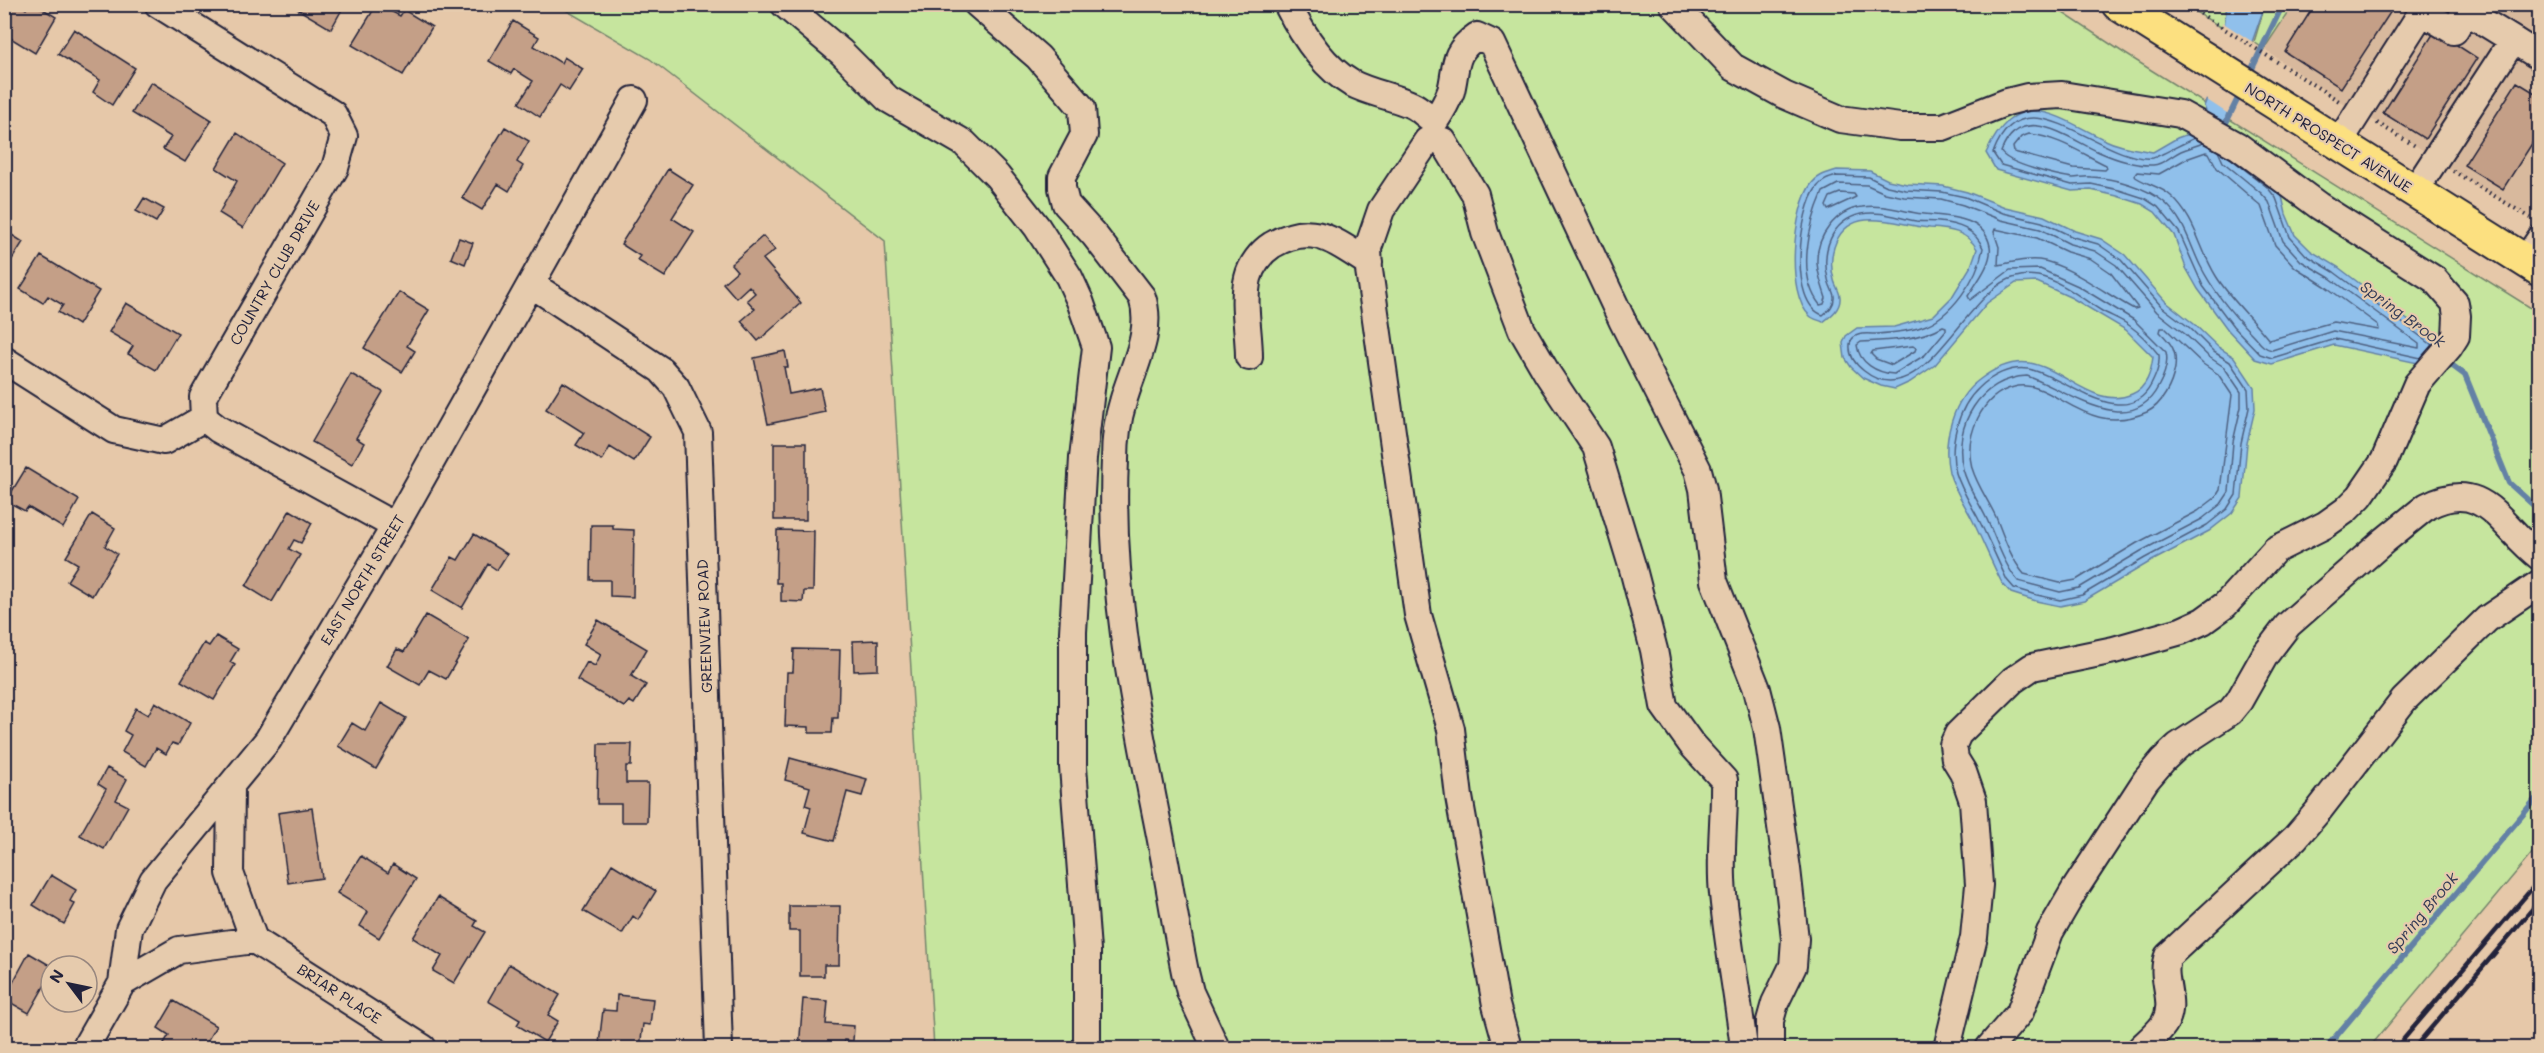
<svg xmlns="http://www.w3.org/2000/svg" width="2544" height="1053" viewBox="0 0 2544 1053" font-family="Mali,sans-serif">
<rect width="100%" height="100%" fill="#e6c8a9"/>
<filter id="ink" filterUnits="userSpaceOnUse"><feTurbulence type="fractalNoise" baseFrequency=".0167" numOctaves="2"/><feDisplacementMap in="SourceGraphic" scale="12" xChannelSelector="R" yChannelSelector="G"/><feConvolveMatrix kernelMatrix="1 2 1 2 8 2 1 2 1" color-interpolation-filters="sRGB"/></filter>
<g filter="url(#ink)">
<path fill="#d8b99d" d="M2293 5H2539V223L2450 169 2399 134 2342 103 2264 49Z"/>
<path fill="#c6e59e" stroke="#74846c" stroke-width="1.5" d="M557 5H2051L2124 53 2539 313V845L2369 1048H934L885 241 650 59Z
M2184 5H2229L2224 29Z
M2265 5H2293L2264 49 2254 42Z"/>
<path fill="#90c0eb" stroke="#6481a5" stroke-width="1.5" d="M2229 5H2265L2224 122 2228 137 2282 196 2286 214 2295 235 2311 251 2338 267 2443 347 2427 365 2334 345 2272 364 2255 359 2228 330 2198 289 2186 268 2174 235 2155 212 2142 204 2117 196 2091 190 2072 191 1996 170 1986 153C2017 87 2052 113 2103 139 2119 147 2136 149 2153 152L2177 138 2199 130 2209 119 2204 106 2219 70 2226 11Z
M1837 170 1870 171 1888 180 1907 184 1943 186 1967 192 2005 207 2044 216 2075 231 2101 239 2125 255 2166 302 2194 324 2218 347 2234 357 2254 387 2255 409 2247 443 2242 498 2232 513 2209 531 2148 563 2084 601 2060 606 2036 601 2011 593 2002 583C1992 563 1983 542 1973 521 1965 505 1954 490 1949 472 1942 441 1953 399 1979 380 1993 369 2011 360 2030 363 2064 369 2096 410 2132 394 2147 388 2151 372 2153 357L2126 330 2072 298 2037 282 2016 283 1987 303 1935 365 1910 382 1895 389 1881 386 1863 378 1851 367 1845 358 1843 343 1846 336 1857 328 1894 327 1933 316 1952 297 1971 266 1977 249C1967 231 1949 229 1930 228 1908 226 1887 218 1866 220 1836 223 1827 255 1834 280 1835 285 1840 292 1840 297 1841 309 1831 316 1823 322 1819 320 1813 319 1810 316 1785 294 1793 207 1812 183 1818 175 1828 173 1837 170Z"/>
<path fill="#e6c8a9" d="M2222 22 2256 44 2230 115 2204 98 2216 69Z"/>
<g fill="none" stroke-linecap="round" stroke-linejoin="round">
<path stroke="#4e6181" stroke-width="1.5" d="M2029 134C2058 137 2081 153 2106 165L2107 168 2105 170 2073 168 2014 152 2013 147 2021 137Z
M2195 138C2185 142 2158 157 2153 158 2099 163 2024 69 1993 153L2001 165 2072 185 2091 184 2119 190 2144 198 2158 207 2179 232 2203 286 2233 326 2260 354 2272 358 2335 339 2421 358
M2203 143C2196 146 2188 148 2181 151 2172 155 2163 165 2153 165 2135 166 2115 159 2099 152 2066 137 2021 101 2001 152 2007 164 2058 176 2073 178 2079 178 2085 176 2091 177 2114 178 2146 187 2164 202 2184 219 2189 242 2200 265 2212 289 2232 314 2252 334 2259 341 2262 348 2272 350L2333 331 2419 348V344L2330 278 2301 261 2283 241 2269 202 2261 193 2223 162 2218 151
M2206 152 2209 153 2217 168 2261 206 2275 245 2295 267 2325 286 2378 325 2379 330 2333 322 2269 340C2252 318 2230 299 2216 276 2198 247 2197 220 2171 196 2160 186 2145 184 2134 176L2137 172 2159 174 2186 159Z
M2230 158 2267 187 2276 198 2290 237 2306 255 2334 272 2432 345
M1837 176 1869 177 1887 186 1906 190 1942 192 1965 197 2003 213 2042 222 2073 237 2098 244 2121 260 2162 307 2190 328 2214 352 2230 362 2248 389 2249 408 2241 443 2236 495 2227 509 2207 525 2145 558 2082 595 2060 600 2037 595 2014 588 2007 580C1997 559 1988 538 1978 518 1970 503 1961 489 1956 473 1948 446 1958 407 1979 388 1991 376 2010 366 2028 369 2061 374 2125 434 2151 385 2156 375 2160 366 2159 355 2151 345 2140 333 2130 326 2122 320 2111 316 2102 311 2082 299 2062 281 2038 276 2032 275 2022 275 2016 277 1968 286 1922 418 1864 371 1856 365 1849 356 1850 345 1850 340 1854 336 1858 335 1863 333 1871 334 1876 334 1891 333 1907 332 1921 327 1951 318 1978 278 1983 248 1975 229 1958 224 1939 222 1931 221 1923 222 1916 221 1898 218 1880 210 1861 214 1831 221 1821 251 1828 279 1829 285 1833 291 1834 296 1835 305 1829 310 1823 315 1788 304 1799 210 1817 187 1822 180 1830 178 1837 176Z
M1838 184 1867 185 1885 193 1904 197 1941 199 1963 205 2001 220 2040 229 2070 244 2095 251 2116 265 2157 312 2185 334 2209 357 2224 367 2241 392V407L2233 442 2229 492 2221 504 2202 519 2141 551 2079 588 2060 592 2018 581C2005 566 1997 542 1989 524 1981 505 1968 489 1963 469 1952 425 1981 378 2027 376 2065 389 2130 441 2158 387 2164 376 2169 364 2166 352L2134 320 2078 286 2040 269 2010 270 1970 300 1968 296C1976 283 1993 263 1990 246 1984 213 1940 217 1916 213 1898 210 1881 204 1862 207 1836 210 1816 236 1817 263 1818 275 1822 286 1826 298L1824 304 1820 305C1796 275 1809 224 1823 192Z
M1840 193 1854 194 1856 197 1828 210 1826 206 1830 197Z
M1995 229 2037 238 2067 252 2091 259 2110 272 2138 308 2134 309C2109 296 2066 263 2039 260 2024 258 2011 263 1998 265L1999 247 1994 232Z
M1943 326 1946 327V330L1925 355 1894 374C1877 373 1859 363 1857 345L1861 342C1889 341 1919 340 1943 326Z
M2161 328H2165L2203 364 2218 374 2232 395 2220 490 2215 498 2198 511 2137 543 2076 580 2060 583 2024 574C2011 559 2003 535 1996 517 1988 500 1977 485 1972 468 1964 436 1981 395 2014 387 2053 376 2084 440 2147 412 2162 405 2172 385 2175 368 2177 351 2172 344 2160 332Z
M1913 346 1916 348 1915 351 1892 365 1876 359 1871 354 1873 351Z"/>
<path stroke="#6481a5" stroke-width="6" d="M2248 77 2283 4
M2222 131 2241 92
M2446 361 2465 375 2509 483 2540 511
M2326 1048 2540 794"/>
</g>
<path fill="#c49f87" stroke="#22223b" stroke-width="1.5" d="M4 4H19L26 9 29 4H35L56 17 35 53 4 34Z
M289 4H345L331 29Z
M377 4 400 16 404 10 432 27 403 75 352 45Z
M2315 4 2395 5 2341 88 2285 52Z
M513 21 539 37 534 46 561 63 564 57 583 69 569 91 560 85 540 117 519 103 533 81 514 69 511 74 489 61Z
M74 29 135 68 112 105 93 92 100 80 58 54Z
M2435 31 2477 58 2425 139 2383 113Z
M151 82 212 120 185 162 163 149 171 137 132 113Z
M2517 82 2540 96V131L2503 189 2464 165Z
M505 127 529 141 517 162 523 166 509 191 498 184 482 210 462 198Z
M237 133 282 163 243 228 219 213 237 181 216 168Z
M668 169 693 185 672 218 694 232 665 277 637 260 640 256 621 244Z
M144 198 164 209 156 222 136 211Z
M4 230 23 242 4 272Z
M763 236 775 250 763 259 801 303 758 341 741 321 755 309 747 300 755 293 749 286 736 298 723 283 737 271 731 264Z
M459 238 473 243 465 264 451 258Z
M41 256 99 291 78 325 58 312 63 305 48 296 43 303 20 289Z
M399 292 429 310 407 346 415 351 402 372 364 348Z
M126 303 178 333 156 370 128 354 133 346 109 332Z
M785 351 788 367H784L789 394 820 388 825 412 768 424 754 358Z
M351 374 383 392 356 438 364 443 352 464 312 442Z
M563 382 650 437 634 462 610 447 602 461 576 445 584 433 546 409Z
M774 443H806V520H774Z
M26 468 79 500 63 528 28 507 25 511 6 501Z
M290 510 312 523 301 543 294 540 289 549 300 555 272 602 246 586Z
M92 514 115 528 105 546 117 554 92 596 67 581 78 564 66 557Z
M591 525H613V529L634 530 633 597 610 596V580H590Z
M777 530 814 531 813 591H804L803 602 781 601V583H776Z
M474 534 507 554 497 570 488 564 462 608 432 590 452 557 458 560Z
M426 615 469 640 446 679 429 670 420 685 387 666 397 649 404 652Z
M598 620 647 649 631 676 646 685 634 704 629 701 624 707 577 680 587 662 595 666 601 654 584 644Z
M216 636 238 649 230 662 235 665 214 700 181 681 204 643 209 646Z
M878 640V670L854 671 853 641Z
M794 649 840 650 838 718H833L832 733H809V727L785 726 787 672H793Z
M155 702 190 723 178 745 172 743 166 754 156 748 146 766 122 752 131 735 124 731 136 708 148 715Z
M381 703 406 718 376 769 338 746 352 723 365 731Z
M598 744H632L631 766H626V783H648L647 822H621V804H597Z
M790 758 867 779 862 796 847 792 834 841 804 833 811 807 805 805 810 787 785 780Z
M107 768 127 779 116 800 128 806 104 849 80 835 106 789 98 784Z
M312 808 322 878 288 883 278 813Z
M361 856 388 873 393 864 416 879 379 938 360 926 368 912 337 893Z
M612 864 656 891 638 920 633 916 622 934 583 911Z
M51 875 76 890 70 901 75 904 64 924 33 905Z
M438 897 477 921 474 926 485 932 454 983 433 971 442 956 413 938Z
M789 906H840L839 965H824V976H800V931H789Z
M29 953 51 966V974L29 1013 4 999Z
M509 964 560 995 548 1015 558 1021 545 1042 517 1025 520 1020 488 1001Z
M617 995 653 999 650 1025 643 1024 640 1048H596L599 1044 603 1010 616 1011Z
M803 999 828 1001 826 1024 854 1026 853 1041 844 1040V1048H799Z
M174 1001 216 1026 203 1048H161L169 1035 158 1028Z"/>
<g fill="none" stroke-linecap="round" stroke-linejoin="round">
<g stroke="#22223b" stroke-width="30">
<path id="minor" d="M158 4 333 114 344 136 335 168 203 397 204 418 218 429 395 526
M784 4 841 52 888 99 964 143 997 176 1037 227 1069 277 1080 301 1096 347 1083 458 1073 632V767L1087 950V1048
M977 4 1038 57 1082 108 1084 135 1062 177V188L1066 204 1095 236 1142 297C1154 332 1132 369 1123 402 1117 421 1115 441 1115 460 1109 584 1134 704 1158 825 1168 874 1175 923 1185 972L1190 992 1216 1048
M1287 4C1302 34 1322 66 1351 83 1370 93 1392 96 1412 105 1421 109 1426 116 1435 121 1441 112 1447 102 1451 91 1457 67 1452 53 1477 36L1492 43 1622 320 1698 470 1703 489 1714 581 1757 689 1767 728 1787 869 1795 939 1793 966 1775 1003 1770 1021V1048
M1673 4 1733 67 1784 95 1840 119 1900 127H1943L2007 102 2027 97 2062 95 2180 114 2238 146 2319 206 2434 279 2455 303 2457 316 2456 336 2449 347 2417 384 2384 461 2360 496 2346 510 2325 525 2275 550 2225 605 2203 621 2181 631 2114 650 2032 667 2013 680 1958 734 1953 745 1955 759 1963 772 1973 801 1979 885 1974 937 1947 1048
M2422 12 2454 31 2466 11 2513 40
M2338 144 2422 12 2420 4
M2414 192 2513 40 2540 57
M2525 261 2540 239
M531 284 661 370 676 387 698 432 719 1048
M1249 357C1249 331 1242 303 1248 278 1251 265 1261 252 1272 245 1312 221 1334 241 1369 263
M4 360 114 430 164 441 204 418
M231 787 230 873 254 940
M122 983 179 950 254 940 423 1048
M85 1048 122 983 129 929 153 880 268 740 395 526 634 100
M1508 1048 1496 1005 1459 797 1451 729 1418 615 1369 270 1368 248 1381 210 1427 141 1436 139 1443 141 1475 194 1485 233 1522 330 1547 373 1596 447 1633 569 1654 650 1664 706 1692 745 1724 780C1725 818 1719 856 1723 894 1728 946 1738 997 1744 1048
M1989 1048 2020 1012 2050 932 2075 889 2146 780 2163 760 2178 746 2230 712 2239 701 2265 655 2288 625 2385 540 2427 506C2485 476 2500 527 2540 557
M2141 1048C2148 1041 2158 1033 2164 1024 2178 1002 2159 979 2168 956L2295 838 2319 810 2404 700 2487 619 2540 583"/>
</g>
<g stroke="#22223b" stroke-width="36">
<path id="major" d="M2118 4 2540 270"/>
</g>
<path stroke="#22223b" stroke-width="4" stroke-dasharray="1.5 4.5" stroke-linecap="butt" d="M2185 4 2339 101
M2377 123 2417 147
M2453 171 2531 218"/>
<use href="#minor" stroke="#e6cbad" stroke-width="26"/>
<use href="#major" stroke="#fce080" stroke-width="32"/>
<path stroke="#22223b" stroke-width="4.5" d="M2396 1048 2540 879
M2414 1048 2540 900"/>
</g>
</g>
<g text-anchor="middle" stroke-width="4.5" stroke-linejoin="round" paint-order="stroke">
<g font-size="15" fill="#22223b" stroke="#e6cbad">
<text transform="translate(2328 138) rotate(32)" y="5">NORTH PROSPECT AVENUE</text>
<text transform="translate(275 273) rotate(-60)" y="5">COUNTRY CLUB DRIVE</text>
<text transform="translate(363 580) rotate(-59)" y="5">EAST NORTH STREET</text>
<text transform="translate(705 626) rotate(-92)" y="5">GREENVIEW ROAD</text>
<text transform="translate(339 994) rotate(33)" y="5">BRIAR PLACE</text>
</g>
<g font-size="16" font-style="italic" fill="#323a55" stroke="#e6cbad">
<text transform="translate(2403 314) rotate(36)" y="6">Spring Brook</text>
<text transform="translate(2422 913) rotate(-50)" y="6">Spring Brook</text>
</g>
</g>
<rect width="2544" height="1053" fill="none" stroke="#e6cbad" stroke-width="24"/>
<rect x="12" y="12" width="2520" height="1029" fill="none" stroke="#22223b" stroke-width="2" filter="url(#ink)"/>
<g transform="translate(69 984) rotate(302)"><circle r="28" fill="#e6cbad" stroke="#98877f" stroke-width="1.5"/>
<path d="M0-4.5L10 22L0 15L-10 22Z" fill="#22223b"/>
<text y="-9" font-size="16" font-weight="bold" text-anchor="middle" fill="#22223b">N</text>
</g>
</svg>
